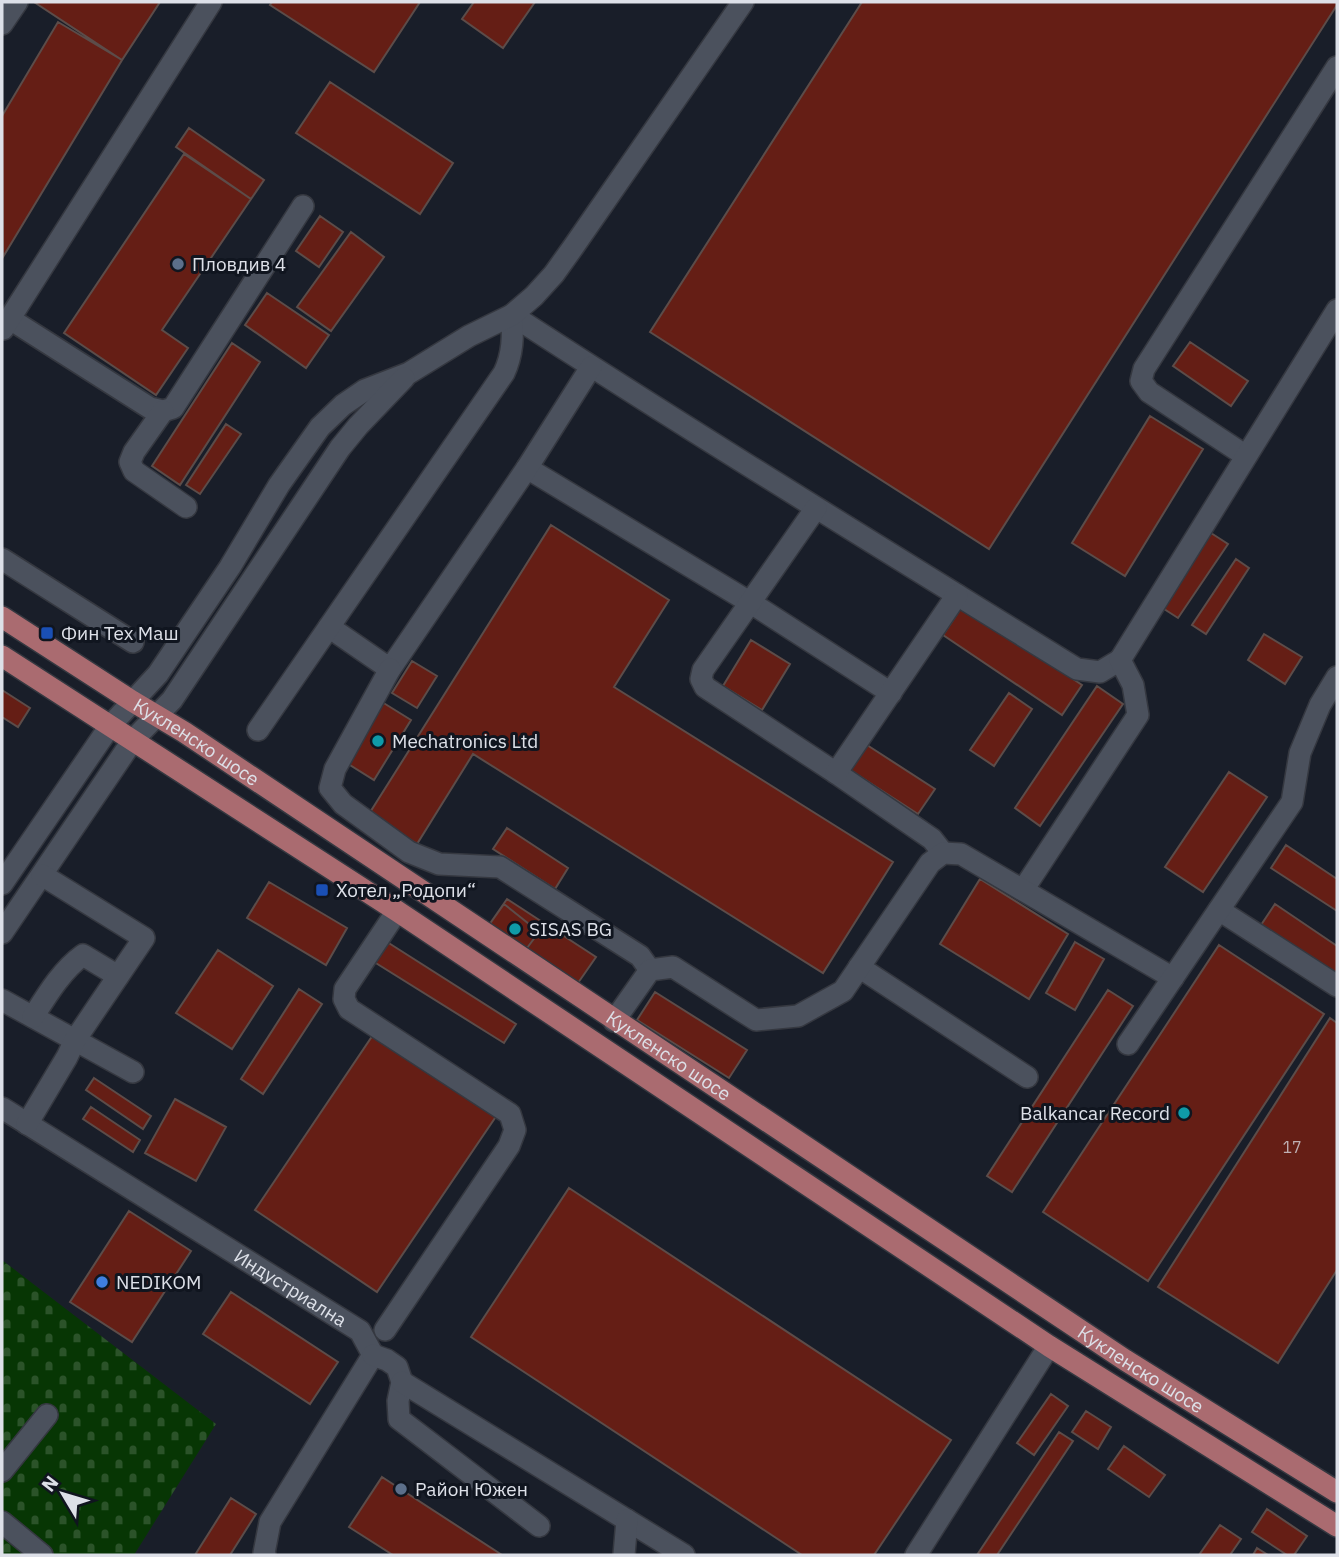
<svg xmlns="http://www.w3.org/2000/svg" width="1339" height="1557" viewBox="0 0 1339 1557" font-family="'IBM Plex Sans',sans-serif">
<defs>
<pattern id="cemetery-stones" width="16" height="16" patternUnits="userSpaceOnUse" patternTransform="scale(1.75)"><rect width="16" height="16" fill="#073604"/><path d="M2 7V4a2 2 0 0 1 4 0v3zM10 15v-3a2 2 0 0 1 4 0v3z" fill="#2b5329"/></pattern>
</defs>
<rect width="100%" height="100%" fill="#191e29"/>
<path fill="url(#cemetery-stones)" d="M2 1260 216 1424 134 1555H2Z"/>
<path fill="#651e15" stroke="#5c4c49" stroke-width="2" d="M34 2H160L122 60Z
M272 2H420L374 72 270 5Z
M474 2H535L503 48 462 19Z
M862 2H1337V5L989 549 650 332Z
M58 22 122 60 3 257 2 116Z
M330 82 453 163 420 214 296 133Z
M189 128 264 180 251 199 176 147Z
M184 154 251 199 162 330 188 348 156 395 64 333Z
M320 216 343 232 319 267 296 251Z
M351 232 384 257 331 331 297 307Z
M267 293 329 335 306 368 245 325Z
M1190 342 1248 381 1231 406 1173 366Z
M232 343 260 362 180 485 152 466Z
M1150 416 1203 449 1125 576 1072 543Z
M226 424 241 434 200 494 186 485Z
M551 525 669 600 614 687 893 862 823 973 473 754 417 844 369 814Z
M1211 533 1228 544 1178 618 1161 607Z
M1236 559 1249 568 1206 634 1192 625Z
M963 605 1082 685 1062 715 943 635Z
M1264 634 1302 657 1285 684 1248 660Z
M751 640 790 664 762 710 723 686Z
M412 661 437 676 417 708 392 693Z
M1097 686 1123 704 1040 826 1015 808Z
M2 690 30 708 18 727 2 717Z
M1009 693 1032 709 994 766 970 750Z
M382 702 411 720 374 780 345 762Z
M867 745 935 789 918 814 850 770Z
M1229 772 1267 797 1203 892 1165 867Z
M507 828 568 868 555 889 493 849Z
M1286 845 1337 879V911L1271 868Z
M980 879 1068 934 1029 999 940 944Z
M269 882 347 928 326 965 247 918Z
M507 899 596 957 578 983 489 925Z
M504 904 539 932 527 948 489 925Z
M1275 904 1337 946V980L1259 928Z
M384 940 516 1024 504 1043 371 960Z
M1075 942 1104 959 1075 1010 1046 993Z
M1219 945 1324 1014 1148 1281 1043 1212Z
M218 950 273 986 232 1049 176 1013Z
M299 989 322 1004 263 1094 241 1079Z
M1108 990 1133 1006 1012 1192 987 1176Z
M655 992 747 1050 729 1078 637 1020Z
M1330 1018 1337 1023V1270L1278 1363 1158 1287Z
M375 1032 497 1115 377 1292 255 1210Z
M94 1078 151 1116 143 1129 86 1090Z
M175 1099 226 1127 196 1181 145 1153Z
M91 1107 140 1140 133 1152 83 1119Z
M569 1188 951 1440 874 1555H802L471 1337Z
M129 1211 191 1251 132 1342 70 1302Z
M231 1292 338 1362 310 1404 203 1334Z
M1051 1394 1068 1406 1034 1455 1017 1443Z
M1086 1411 1111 1427 1098 1449 1072 1432Z
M1059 1432 1073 1441 997 1555H977Z
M1124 1446 1165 1475 1149 1497 1108 1469Z
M382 1477 502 1555H393L349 1527Z
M231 1498 256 1514 230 1555H195Z
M1267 1509 1307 1536 1294 1555H1287L1252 1532Z
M1220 1525 1241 1539 1230 1555H1199Z
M1257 1548 1268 1555H1253Z"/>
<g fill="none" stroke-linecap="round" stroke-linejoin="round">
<g stroke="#353840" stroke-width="24">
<g id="minor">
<path d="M2 24 17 2"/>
<path d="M512 315C698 436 888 552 1077 669L1100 672 1120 660"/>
<path d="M10 319 150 408 163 411 173 408 303 206"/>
<path d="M3 329 211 2"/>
<path d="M163 411 134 452 130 462 134 471 186 507"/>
<path d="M1246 456 1149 392 1141 381 1144 369 1337 67"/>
<path d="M527 468 751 603 891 693"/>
<path d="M816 508 703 670 701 679 705 687 836 773 932 839 943 853"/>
<path d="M2 559 133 642"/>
<path d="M329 627 390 669 527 468 591 367"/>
<path d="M390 669 335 769 330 788 343 804 409 852 439 864 500 867 640 956 650 970"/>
<path d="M258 730 504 373C513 354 513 336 512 315"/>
<path d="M836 773 957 595"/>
<path d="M2 884 110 726 158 674 230 567 279 485 320 427 343 405 365 390 409 373 469 336 512 315 534 296 554 274 574 246 743 2"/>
<path d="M1023 890 1138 715 1133 685 1120 660 1337 310"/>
<path d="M1219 910 1337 986"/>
<path d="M2 933 133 740 172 700 340 448 358 426 404 378"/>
<path d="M859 967 1027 1077"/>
<path d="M2 1000 133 1072"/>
<path d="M33 1017C47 995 62 970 83 955L118 976"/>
<path d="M614 1021 650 970 673 967 756 1020 798 1016 843 991 930 863 943 853 961 854 1173 978"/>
<path d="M1128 1044 1292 802 1300 753 1320 705 1337 677"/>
<path id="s1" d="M2 1108 360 1331 373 1355 270 1522 264 1553 265 1555"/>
<path d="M27 1124 67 1057 75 1040 144 938 42 875"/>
<path d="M385 1330 509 1146 515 1130 510 1114 349 1009 344 999 345 989 397 911"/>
<path d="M373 1355 387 1360 397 1367 402 1382 398 1401 399 1419 539 1526"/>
<path d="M402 1382 684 1555"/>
<path d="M2 1471 47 1415"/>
<path d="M2 1522 42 1555"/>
<path d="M624 1555 627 1520"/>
<path d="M916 1555 1049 1346"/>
</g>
</g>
<g stroke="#353840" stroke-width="24">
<g id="major">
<path id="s2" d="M2 617 132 701 184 732 1125 1360 1337 1492"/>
<path d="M2 656 397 911 1049 1346 1337 1526"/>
</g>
</g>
<use href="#minor" stroke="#4b515d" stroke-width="21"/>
<use href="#major" stroke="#aa6b70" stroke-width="21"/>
</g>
<g fill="#5c6f8a" stroke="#10151f" stroke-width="2.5">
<circle cx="178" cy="264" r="7"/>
<circle cx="401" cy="1489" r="7"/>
</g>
<g fill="#1a4fb4" stroke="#10151f" stroke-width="2.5">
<rect x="40" y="626" width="14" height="14" rx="3.5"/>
<rect x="315" y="883" width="14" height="14" rx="3.5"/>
</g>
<g fill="#0f9aa8" stroke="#10151f" stroke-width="2.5">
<circle cx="378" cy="741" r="7"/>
<circle cx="515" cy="929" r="7"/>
<circle cx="1184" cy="1113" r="7"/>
</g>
<circle fill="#3f7fe0" stroke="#10151f" stroke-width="2.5" cx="102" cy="1282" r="7"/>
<g text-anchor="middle" stroke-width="6" stroke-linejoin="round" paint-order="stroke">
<g font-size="16" fill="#bfb0b3">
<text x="1292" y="1153">17</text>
</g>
<g font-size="19" fill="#dde0e8" stroke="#10151f" text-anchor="start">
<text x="192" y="271">Пловдив 4</text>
<text x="61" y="640">Фин Тех Маш</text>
<text x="392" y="748">Mechatronics Ltd</text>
<text x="336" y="897">Хотел „Родопи“</text>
<text x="529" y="936">SISAS BG</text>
<text x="1170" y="1120" text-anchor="end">Balkancar Record</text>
<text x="116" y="1289">NEDIKOM</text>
<text x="415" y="1496">Район Южен</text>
</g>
<g font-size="19" fill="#dde0e8" stroke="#10151f">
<text dy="7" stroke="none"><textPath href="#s2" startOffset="231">Кукленско шосе</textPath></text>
<text dy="7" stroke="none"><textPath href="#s2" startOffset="798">Кукленско шосе</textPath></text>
<text dy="7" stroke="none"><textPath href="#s1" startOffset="340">Индустриална</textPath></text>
<text dy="7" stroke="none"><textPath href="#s2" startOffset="1365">Кукленско шосе</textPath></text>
</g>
</g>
<rect width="1339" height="1557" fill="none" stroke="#dde0e8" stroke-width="7"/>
<g transform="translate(63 1494) rotate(308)" stroke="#10151f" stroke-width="5" paint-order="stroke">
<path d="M0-5L12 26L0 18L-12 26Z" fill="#dde0e8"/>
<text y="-10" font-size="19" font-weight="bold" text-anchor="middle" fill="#dde0e8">N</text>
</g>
</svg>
